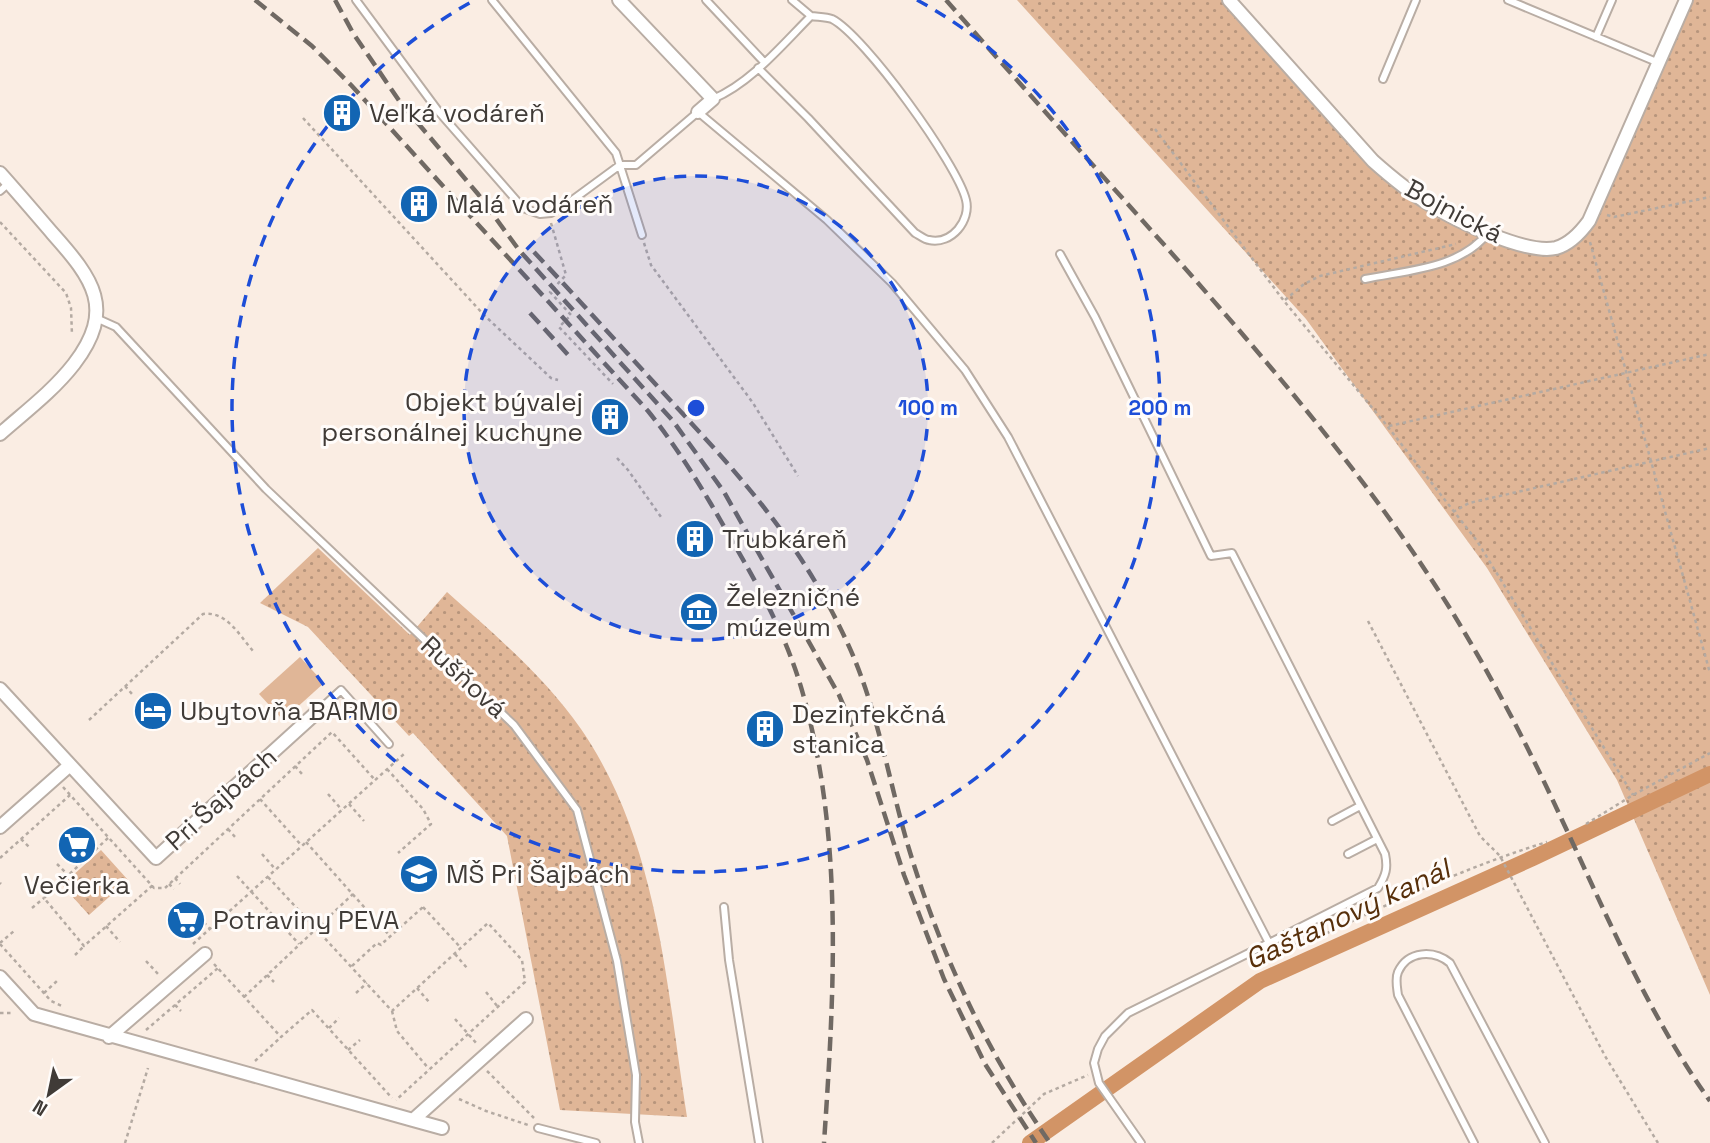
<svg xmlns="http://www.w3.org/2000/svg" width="1710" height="1143" viewBox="0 0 1710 1143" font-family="'Space Grotesk',sans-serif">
<defs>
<pattern id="green-dots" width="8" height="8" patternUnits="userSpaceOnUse" patternTransform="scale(1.75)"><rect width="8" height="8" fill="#e0b697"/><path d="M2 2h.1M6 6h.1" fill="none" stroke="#b7957c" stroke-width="1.8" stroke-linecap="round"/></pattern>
</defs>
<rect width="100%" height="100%" fill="#faede3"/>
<path fill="url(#green-dots)" d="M1017 0H1224L1398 188 1537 252 1590 224 1691 0H1710V995L1617 780 1487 568 1306 319Z
M318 548 410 635 447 592C494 634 545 677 581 729 659 843 666 985 687 1117L560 1110 507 836 413 733 409 736 308 627 260 603Z
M101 850 128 880 89 915 62 885Z"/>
<path fill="#e0b697" d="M300 657 324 683 283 720 259 694Z"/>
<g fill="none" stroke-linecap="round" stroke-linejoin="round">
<path stroke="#d29466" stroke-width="16" d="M1030 1143 1260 981 1533 858 1710 774"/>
<g stroke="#b9ada4" stroke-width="10">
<path id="service" d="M356 0 439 112 523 208 540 214 551 213 571 201 620 165H636L698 112 827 220 892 283 965 370 1008 437 1269 943 1128 1013 1105 1036 1098 1049 1094 1063 1099 1083 1141 1143
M492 0 616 153 642 235
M706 0 764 62
M792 0 811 16
M1508 0 1659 63
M1596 37 1612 0
M1383 79 1416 0
M713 99C751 83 782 45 811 16 817 17 826 17 832 19 864 35 958 165 966 200 971 220 952 245 929 240 925 240 919 235 915 233L808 118 758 68
M0 191 9 183
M1060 254 1095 317 1211 556 1232 553 1385 854C1388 868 1386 875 1378 888L1269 943
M1365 279C1408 270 1459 269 1488 233
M96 318 116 327 266 489 514 725 577 810 617 961 636 1075 635 1122 639 1143
M317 712 341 690 389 744
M1332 821 1360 806
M1348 854 1377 839
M724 907 729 960 759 1143
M538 1128 596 1143
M1474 1143 1398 995C1397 987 1395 979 1398 972 1408 950 1434 950 1450 963L1545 1143"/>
</g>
<g stroke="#b9ada4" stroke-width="16">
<path id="minor" d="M619 0 713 99 698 112
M1229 0 1373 161C1391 177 1409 192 1429 204 1455 220 1526 255 1556 248 1570 244 1581 232 1589 221L1686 0
M0 173C18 193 35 213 53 234 93 279 116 309 74 364 53 391 25 412 0 434
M0 689 156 858 317 712
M0 827 70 765
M0 977 34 1014 413 1120 526 1019
M109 1037 205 954
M413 1120 442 1128"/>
</g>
<path stroke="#b4aaa2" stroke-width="2.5" stroke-dasharray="3.5 3.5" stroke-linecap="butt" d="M303 118 484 315 551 378 558 380
M1155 129 1284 301 1388 427 1477 541 1633 795
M1607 215 1614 217 1710 197
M0 222 66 293 71 308 72 335
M551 223 566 275 550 292 571 315 559 327 613 384
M1590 242 1710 673
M644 243 651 265 753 403 798 476
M1285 300 1304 284 1320 276 1456 244
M1389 426 1710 354
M617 458 628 470 661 517
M1453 512 1469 503 1710 448
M1368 621 1480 836 1500 856 1605 1056 1658 1143
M125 686 132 694
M89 720 203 614C227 611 239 635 253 651
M295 766 302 774
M387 769 423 809 431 824 398 853
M63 787 154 888H165L332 732 375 780
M328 794 342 810
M260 799 302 846
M349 804 364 821
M1586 824 1633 795 1710 753
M228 829 236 838
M108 838 44 898 84 946 153 885
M21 839 30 848
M306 842 390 936
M78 845 88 856
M262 854 276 870
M0 858 70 795
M57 864 68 875
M237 876 299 944
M268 877 392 1011 488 923 522 960 525 982 396 1100
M175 878 180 884
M0 883 1 884
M169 884 174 889
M423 907 461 948
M32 908 44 898
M199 917 210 929
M106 926 120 942
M0 943 14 931
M0 944 51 1001 64 1007
M193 944 404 754
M1294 944 1302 945C1382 907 1462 868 1547 842
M455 954 467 968
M75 955 84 946
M146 961 159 975
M214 964 281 1037 312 1010 392 1098
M352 966 377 943 381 945 385 941 423 907 421 905
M267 975 274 982
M417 988 429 1002
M486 992 498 1007
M44 993 58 980
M356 993 367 983
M244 997 353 894
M175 1005 181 1011
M392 1011 397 1031 429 1069
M0 1013H14
M455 1019 477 1044
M329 1028 339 1018
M146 1030 218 968
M348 1050 360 1040
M255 1061 281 1037
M487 1071 534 1118
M459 1099 486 1111 528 1125
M125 1143 148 1068
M992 1143 1044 1094 1088 1075"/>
<use href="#service" stroke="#fff" stroke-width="6"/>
<use href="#minor" stroke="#fff" stroke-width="12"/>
<path stroke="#706963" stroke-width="4.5" stroke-dasharray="14 7" stroke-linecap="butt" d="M255 0 312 46 351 85 648 411C681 452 708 498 734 544 762 592 788 640 803 694 844 840 834 994 824 1143
M335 0 353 33 400 102 478 194 519 250 673 421 724 492 839 695 867 760 904 875 944 979 985 1064 1036 1143
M946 0C1019 83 1093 165 1167 248 1269 363 1369 479 1451 610 1492 677 1529 748 1562 820 1607 916 1648 1014 1710 1101
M534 252C580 301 625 351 670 400 743 479 801 543 847 642 878 709 888 779 909 849 941 955 987 1052 1050 1143
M530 313 571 358"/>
</g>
<circle cx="696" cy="408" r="232" fill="#1d4ed8" fill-opacity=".12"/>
<g fill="none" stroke="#1d4ed8" stroke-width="3.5" stroke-dasharray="12 9">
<circle cx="696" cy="408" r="232"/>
<path d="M917 0A464 464 0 1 1 475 0"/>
</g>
<defs>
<g id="building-disc" transform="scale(2.0125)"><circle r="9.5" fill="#1265b3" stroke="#fffcfa"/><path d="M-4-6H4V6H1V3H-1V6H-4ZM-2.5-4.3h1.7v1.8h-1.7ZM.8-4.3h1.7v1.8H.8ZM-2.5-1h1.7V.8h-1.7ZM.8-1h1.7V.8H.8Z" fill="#fff"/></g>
<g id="museum-disc" transform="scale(2.0125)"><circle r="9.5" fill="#1265b3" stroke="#fffcfa"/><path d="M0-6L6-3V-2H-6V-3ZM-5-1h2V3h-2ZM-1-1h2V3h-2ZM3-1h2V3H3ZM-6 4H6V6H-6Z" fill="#fff"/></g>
<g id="hotel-disc" transform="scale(2.0125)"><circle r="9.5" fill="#1265b3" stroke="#fffcfa"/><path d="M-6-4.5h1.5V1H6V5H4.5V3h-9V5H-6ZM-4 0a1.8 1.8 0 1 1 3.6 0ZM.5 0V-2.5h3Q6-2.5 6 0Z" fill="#fff"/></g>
<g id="supermarket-disc" transform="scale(2.0125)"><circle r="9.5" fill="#1265b3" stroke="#fffcfa"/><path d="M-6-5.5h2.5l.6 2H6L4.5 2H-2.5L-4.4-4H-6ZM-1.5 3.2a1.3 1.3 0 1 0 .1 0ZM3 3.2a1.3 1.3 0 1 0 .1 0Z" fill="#fff"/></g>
<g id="school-disc" transform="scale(2.0125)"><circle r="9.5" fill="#1265b3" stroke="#fffcfa"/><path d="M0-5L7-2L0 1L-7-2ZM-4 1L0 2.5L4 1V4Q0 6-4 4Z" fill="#fff"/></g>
</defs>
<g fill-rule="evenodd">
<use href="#building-disc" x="342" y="113"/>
<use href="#building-disc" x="419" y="204"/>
<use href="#building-disc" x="610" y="417"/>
<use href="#building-disc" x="695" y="539"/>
<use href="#museum-disc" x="699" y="612"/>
<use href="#hotel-disc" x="153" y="711"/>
<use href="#building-disc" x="765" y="729"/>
<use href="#supermarket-disc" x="77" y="845"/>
<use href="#school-disc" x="419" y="874"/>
<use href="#supermarket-disc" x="186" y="920"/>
</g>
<g text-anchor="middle" stroke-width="6" stroke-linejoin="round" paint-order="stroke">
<g font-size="26" fill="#403b37" stroke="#fffcfa" text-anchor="start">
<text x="369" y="122">Veľká vodáreň</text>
<text x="446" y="213">Malá vodáreň</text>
<text x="583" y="411" text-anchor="end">Objekt bývalej<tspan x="583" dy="30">personálnej kuchyne</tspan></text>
<text x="722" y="548">Trubkáreň</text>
<text x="726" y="606">Železničné<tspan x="726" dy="30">múzeum</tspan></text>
<text x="180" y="720">Ubytovňa BARMO</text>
<text x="792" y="723">Dezinfekčná<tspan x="792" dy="30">stanica</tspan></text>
<text x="446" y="883">MŠ Pri Šajbách</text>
<text x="77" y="894" text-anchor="middle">Večierka</text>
<text x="213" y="929">Potraviny PEVA</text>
</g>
<g font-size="26" fill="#403b37" stroke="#fffcfa">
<text transform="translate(1454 211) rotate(28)" y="9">Bojnická</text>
<text transform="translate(464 677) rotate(43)" y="9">Rušňová</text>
<text transform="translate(221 799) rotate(-42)" y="9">Pri Šajbách</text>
</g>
<g font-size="28" font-style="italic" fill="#572f0a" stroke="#fffcfa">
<text transform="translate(1347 914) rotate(-25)" y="10">Gaštanový kanál</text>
</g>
</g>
<circle cx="696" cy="408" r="10" fill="#1d4ed8" stroke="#fffcfa" stroke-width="3.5"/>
<g font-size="21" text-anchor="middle" font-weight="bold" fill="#1d4ed8" stroke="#fffcfa" stroke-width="6" stroke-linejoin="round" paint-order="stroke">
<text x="928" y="415">100 m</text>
<text x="1160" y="415">200 m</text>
</g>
<g transform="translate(49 1094) rotate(213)" stroke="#fffcfa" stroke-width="5" paint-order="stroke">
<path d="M0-5L12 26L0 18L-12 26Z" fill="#403b37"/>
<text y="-10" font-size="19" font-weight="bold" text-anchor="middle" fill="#403b37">N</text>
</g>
</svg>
